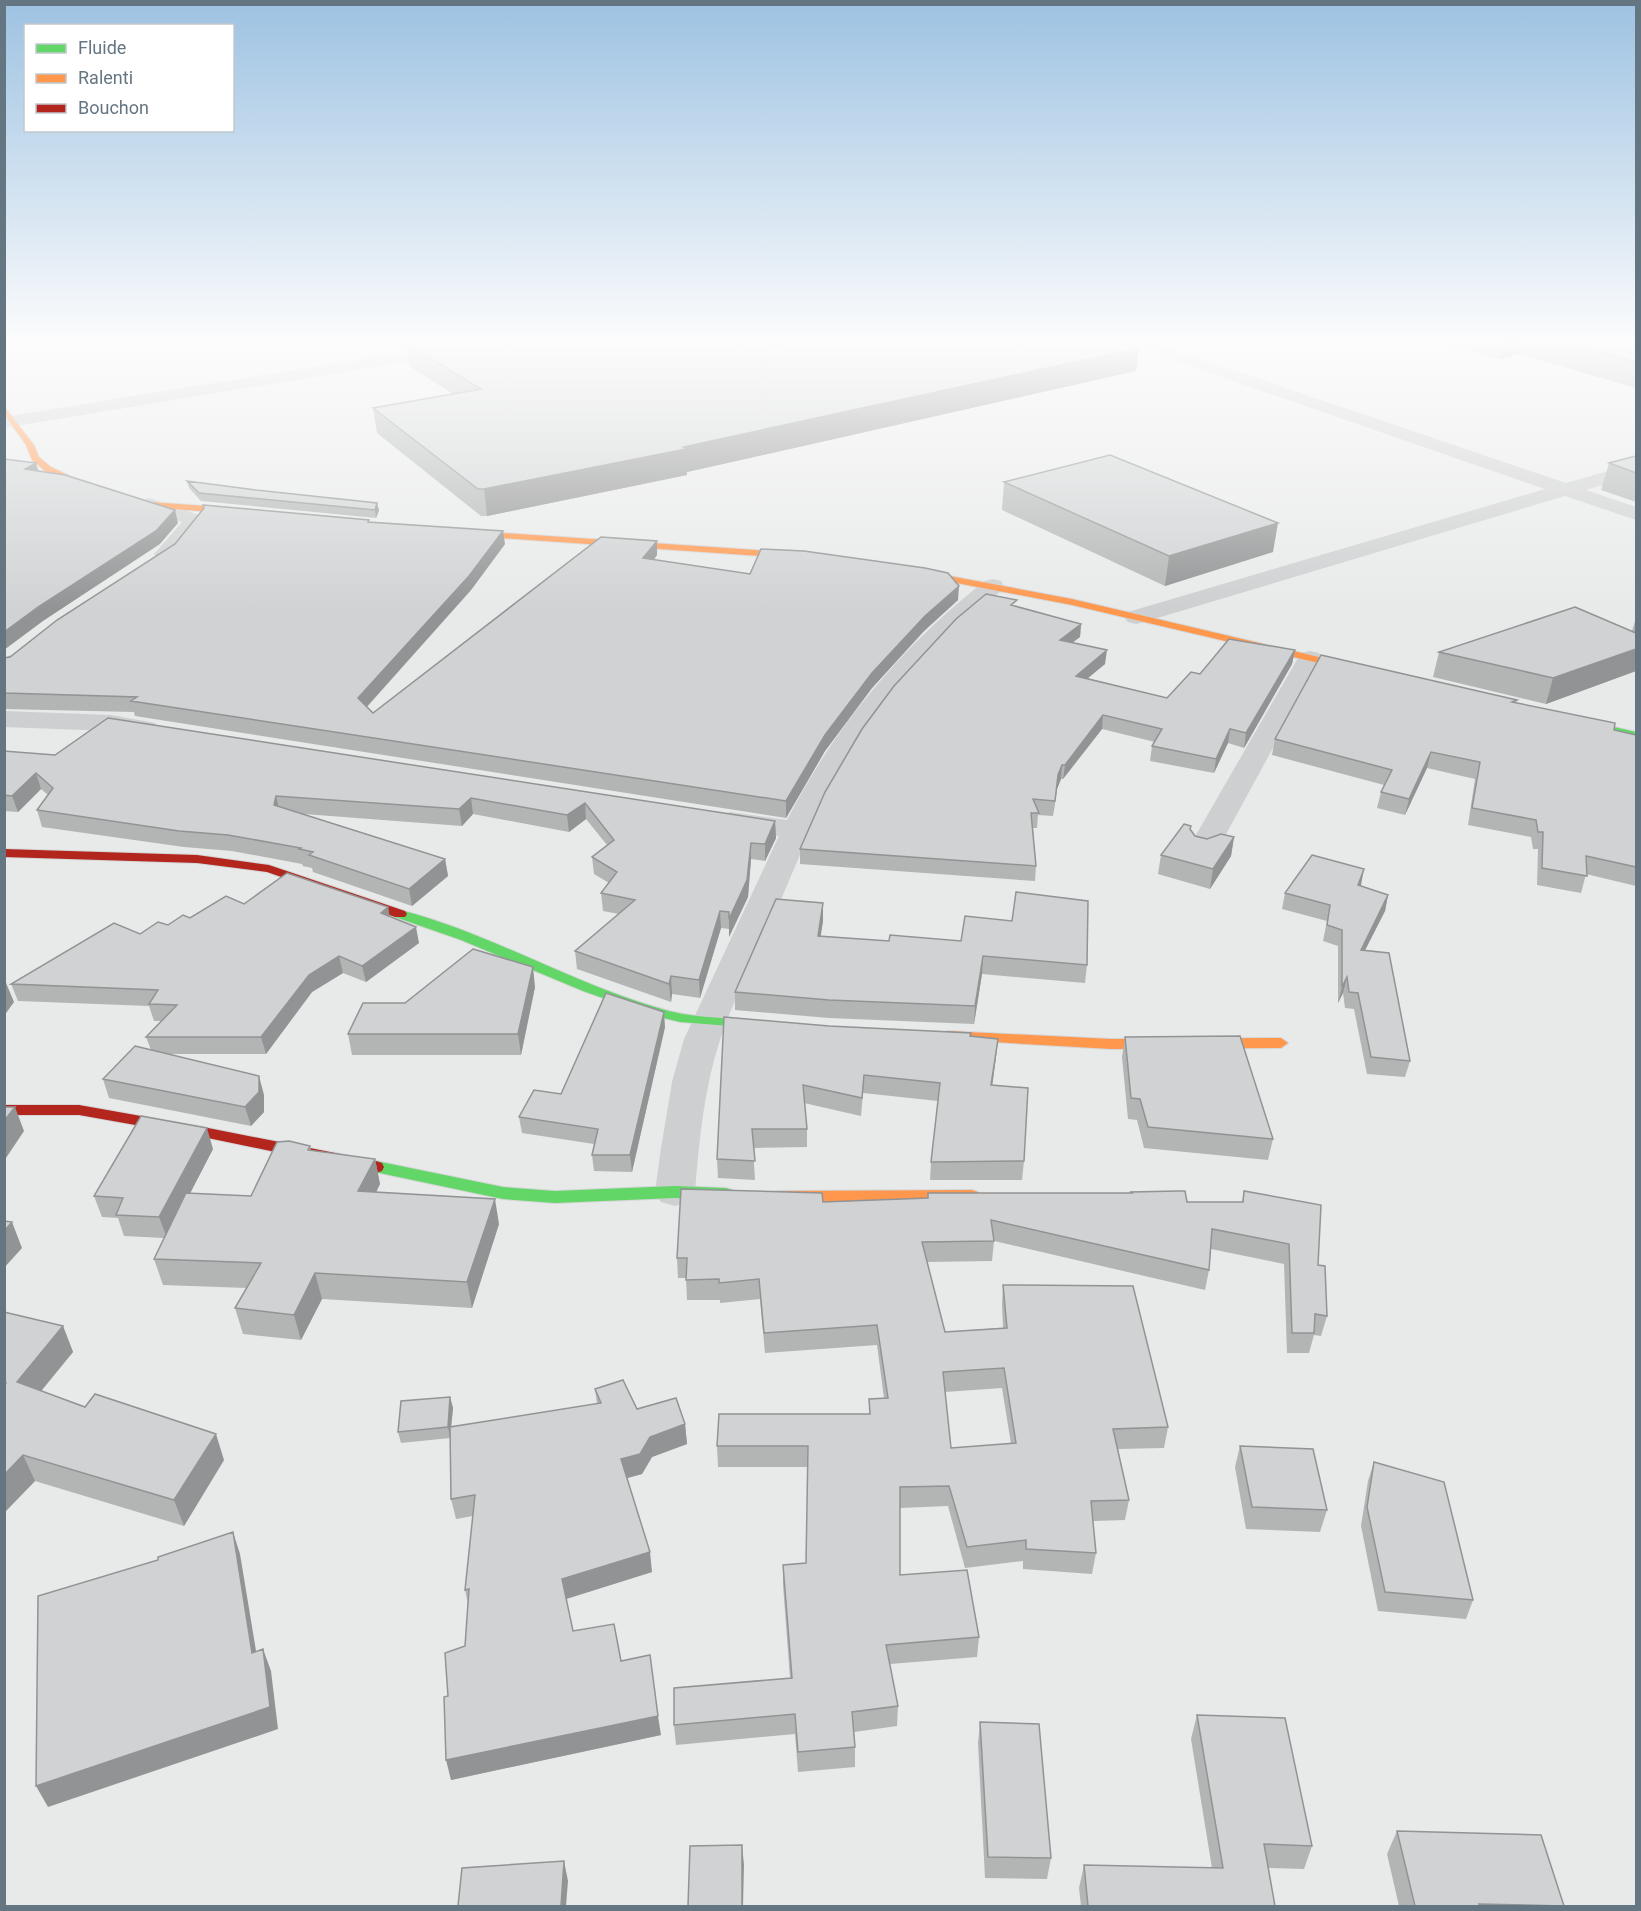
<svg xmlns="http://www.w3.org/2000/svg" width="1641" height="1911" viewBox="0 0 1641 1911" font-family="Roboto,sans-serif">
<rect width="100%" height="100%" fill="#f9f9f9"/>
<path fill="#e8e9e9" d="M5 342H1636V1906H5Z"/>
<g fill="none" stroke-linecap="round" stroke-linejoin="round">
<g stroke="#d5d6d7" stroke-width="2">
<path id="fast" d="M1571 717 1636 732V738L1567 722V718Z
M400 910C491 933 572 984 662 1009 695 1019 733 1018 767 1021L774 1025 767 1029 680 1022 651 1015 583 991 461 940 395 917 393 914 395 911Z
M376 1161 503 1187 555 1191 675 1186 726 1188 732 1190 734 1194 732 1198 726 1200 675 1198 555 1203 503 1199 370 1171 368 1167 370 1163Z"/>
</g>
<g stroke="#d5d6d7" stroke-width="2">
<path id="slow" d="M4 406 34 445 39 457 51 467 72 477 150 502 249 509 253 512 249 515 149 507 66 481 45 471 32 460 26 445 4 414Z
M459 530 802 553 806 556 802 559 456 535 455 533Z
M907 568 1072 599 1361 667 1366 670 1361 673 1072 605 904 573V569Z
M947 1031 1111 1039 1281 1038 1288 1043 1281 1048 1111 1049 942 1039 940 1036Z
M972 1190 978 1192 980 1196 978 1200 972 1202 778 1203 772 1201 770 1197 772 1193 778 1191Z"/>
</g>
<g stroke="#d5d6d7" stroke-width="2">
<path id="jam" d="M4 849 197 855 269 865 405 911 407 914 405 917H395L267 872 197 863 4 857Z
M4 1105H79L203 1127 376 1161 382 1163 384 1167 382 1171 376 1173 203 1137 79 1115H4Z"/>
</g>
<path fill="#cecfd0" fill-rule="evenodd" d="M467 342H505L497 347 4 428V417Z
M1127 342H1151L1566 483 1636 463V475L1586 490 1636 507V520L1565 496 1144 622 1136 624 1128 622 1124 617 1128 612 1545 489 1129 345Z
M149 498 202 516 205 520 173 559 165 561 157 559 154 554 182 522 142 508 139 504 142 500Z
M993 579 1001 581 1004 586 1001 591C933 645 875 710 833 786 809 830 791 877 771 923 755 962 733 999 720 1040 704 1089 699 1141 695 1192L689 1202 675 1206 661 1202 655 1192 661 1148 672 1082 684 1039 779 836 720 827 715 821 720 815 730 812 787 820C835 726 902 646 985 581Z
M1310 651 1319 653 1322 658 1219 847 1215 853 1204 856 1193 853 1189 847 1298 658 1301 653Z
M4 711 111 715 155 723 159 729 155 735 146 737 111 731 4 727Z"/>
<use href="#fast" fill="#63d668" fill-rule="evenodd"/>
<use href="#slow" fill="#ff974d" fill-rule="evenodd"/>
<use href="#jam" fill="#b3261e" fill-rule="evenodd"/>
</g>
<path fill="#b3b5b5" fill-rule="evenodd" d="M1440 342H1636V388L1519 354 1499 359Z
M406 343H559L751 350 1139 348 1136 371 687 472V475L487 516H481L377 433 373 408 453 394 409 366Z
M1636 456V502L1601 490 1609 463Z
M187 481 379 510 376 518 201 501 189 488Z
M1004 482 1273 552 1165 586 1002 510Z
M369 520V522L505 544 471 590 367 707 373 713 657 541V555L654 560 750 574 958 600 924 631 872 688 825 751 786 818 135 716 134 712 4 709V658Z
M1016 606 1081 624 1080 637 1072 643 1105 664 1087 678 1167 698 1200 674 1295 650 1292 664 1244 748 1228 743 1214 773 1150 761 1152 746 1155 742 1102 729 1063 779H1061L1057 789 1053 816 1038 815 1037 828H1033L1036 866 1035 881 800 864V849Z
M1636 618V671L1546 704 1433 677 1439 652 1632 631Z
M1517 700 1516 703 1614 730 1636 735V886L1586 874 1581 893 1537 885 1538 849H1533L1531 837 1468 825 1475 779 1427 768 1405 815 1377 808 1381 792 1384 785 1272 755 1275 739Z
M108 718 775 821 776 838 765 861 751 859 748 897 729 937V929L721 928 700 998 672 994 671 1002 577 969 575 951 619 914 603 911 601 893 609 883 594 874 592 857 607 845 586 819 569 832 473 814 462 826 304 814 445 859 448 876 412 906 313 872 312 868 303 866 302 864 232 851 184 847 42 827 37 810 48 795 41 789 18 812 4 811V751L55 755Z
M1190 830 1195 836 1207 839 1234 837 1231 856 1210 889 1158 874 1161 855Z
M1361 886 1388 895 1385 911 1365 950 1410 1061 1405 1077 1367 1074 1354 1009 1345 1008 1343 993 1338 1003V946L1323 941 1327 921 1282 909 1285 893Z
M823 903V921L820 936 889 941 1087 965 1085 983 982 974 974 1024 829 1018 735 1010V992Z
M244 904 388 907 389 916 419 943 366 982 343 973 312 992 266 1054H167L264 1095V1112L251 1126 109 1098 103 1079 151 1050 146 1037 162 1021H154L149 1006 18 1001 11 984 140 934 190 918Z
M535 987 521 1055H352L348 1034 405 1003Z
M829 1026 970 1036 996 1057 992 1085 1024 1161 1022 1180H930L931 1162 938 1101 863 1093 861 1116 804 1103 807 1129V1147L753 1148 755 1180 718 1178 717 1159Z
M665 1027 632 1172 594 1171 592 1155 594 1144 522 1133 519 1117 561 1094Z
M1125 1037 1273 1139 1268 1160 1144 1148 1137 1120 1128 1119 1122 1057Z
M310 1146 311 1151 375 1159 380 1184 376 1192 499 1224 472 1308 322 1299 301 1340 243 1334 235 1308 247 1288 163 1285 154 1259 164 1238 124 1236 118 1218 102 1217 94 1196 213 1149 190 1193 251 1196Z
M1244 1191 1318 1265 1327 1316 1321 1336 1314 1335 1309 1353H1287L1284 1264 1211 1249 1209 1270 1205 1290 994 1241 992 1261 927 1262 945 1332 1003 1328 1002 1305 1003 1285 1168 1427 1164 1448 1118 1449 1129 1500 1125 1520 1093 1521 1096 1553 1092 1574 1023 1569V1561L965 1568 948 1506 900 1508V1575L979 1637 977 1657 890 1664 898 1706 897 1726 854 1732 855 1747V1767L798 1772 795 1734 676 1745 674 1725 790 1678 783 1585V1565L806 1563 808 1467H718L717 1446 869 1414V1399L884 1398 877 1345 765 1353 760 1299 720 1303V1300H687L686 1278H678L677 1258 823 1202 927 1198 928 1193 1187 1202H1242ZM1002 1388 1011 1444 951 1448 945 1392Z
M4 1312 63 1326 73 1352 41 1391 224 1460 184 1526 35 1481 4 1513Z
M595 1389 637 1409 685 1424 687 1444 652 1457 642 1474 627 1478 652 1572 566 1599 573 1631 621 1661 661 1735 451 1780 448 1696 465 1646 468 1604 465 1590 473 1516 456 1519 451 1499 450 1438 401 1443 398 1432 450 1397 453 1408 451 1427 597 1404Z
M1240 1446 1327 1510 1320 1532 1246 1529 1235 1467Z
M1374 1462 1473 1600 1466 1619 1378 1611 1361 1526 1368 1481Z
M1197 1715 1312 1846 1304 1869 1268 1868 1275 1906H1081L1079 1888 1084 1865 1212 1868 1191 1739Z
M980 1722 1051 1858 1047 1879 985 1878 978 1743Z
M1397 1831 1564 1906H1399L1387 1854Z"/>
<path fill="#929394" d="M1503 342H1522L1519 354 1499 359Z
M1139 348 1136 371 687 472V475L487 516 484 489Z
M36 463 40 476 25 469Z
M377 503 379 510 376 518 375 510Z
M175 510 178 523 160 544 43 621 4 650V632Z
M1278 523 1273 552 1165 586 1169 556Z
M503 531 505 544 471 590 361 713 358 698Z
M657 541V555L644 572 643 558Z
M959 586 958 600 924 631 872 688 825 751 786 818V801L825 735 872 673 925 616Z
M1081 624 1080 637 1058 653 1060 640Z
M1636 649V671L1546 704 1553 678Z
M1107 650 1105 664 1075 689 1076 676Z
M1295 650 1292 664 1244 748 1246 733Z
M1103 715 1102 729 1063 779 1065 765Z
M1230 729 1228 743 1214 773 1216 759Z
M1431 752 1427 768 1405 815 1409 799Z
M1062 765 1061 779 1057 789 1053 816 1058 775Z
M36 773 41 789 18 812 12 796Z
M276 796 280 812 274 805Z
M471 798 473 814 462 826 459 809Z
M585 803 586 819 569 832 567 815Z
M775 821 776 838 765 861V844Z
M1234 837 1231 856 1210 889 1213 869Z
M751 843V859L748 897 729 937V919Z
M445 859 448 876 412 906 409 889Z
M1364 869 1361 885 1354 900 1358 885Z
M1388 895 1385 911 1357 966 1361 950Z
M823 903V921L818 954V936Z
M388 907 391 924 381 913Z
M720 911 721 928 700 998 699 980Z
M416 927 419 943 366 982 362 966Z
M339 956 343 973 312 992 266 1054 261 1037 309 975Z
M983 956 982 974 974 1024 975 1006Z
M533 967 535 987 521 1055 518 1034Z
M671 976 672 994 671 1002 669 984Z
M1347 977 1343 993 1338 1003 1342 987Z
M4 978 14 1002 4 1016Z
M664 1012 665 1027 632 1172 630 1155Z
M998 1039 996 1057 990 1103 991 1085Z
M259 1076 264 1095V1112L251 1126 245 1107Z
M15 1107 24 1131 4 1161V1121Z
M207 1128 213 1149 167 1238 159 1217Z
M375 1159 380 1184 364 1217 358 1191Z
M495 1199 499 1224 472 1308 467 1282Z
M12 1222 22 1248 4 1268V1231Z
M315 1273 322 1299 301 1340 294 1315Z
M63 1326 73 1352 28 1407 17 1382Z
M450 1397 453 1408 450 1438 448 1427Z
M685 1424 687 1444 652 1457 642 1474 624 1479 621 1459 650 1437Z
M216 1434 224 1460 184 1526 174 1500Z
M23 1455 35 1481 4 1513V1475Z
M233 1532 240 1554 260 1675 252 1653Z
M650 1552 652 1572 566 1599 562 1579Z
M263 1649 271 1671 278 1729 48 1807 36 1786Z
M658 1716 661 1735 451 1780 446 1760Z
M742 1845 744 1865 743 1906H742Z
M564 1861 568 1881 566 1906H561Z"/>
<path fill="#d0d2d3" stroke="#929394" stroke-width="1.5" fill-rule="evenodd" d="M411 342H556L559 343 566 342H734L751 350 792 342H1121L1139 348 683 447 686 449 484 489H478L373 408 481 389 406 343Z
M1563 342H1636V362Z
M1110 455 1278 523 1169 556 1004 482Z
M1636 456V473L1609 463Z
M4 459 36 463 25 469 65 475 175 510 156 531 38 607 4 632Z
M187 481 256 490 377 503 375 510 199 493Z
M203 505 369 520 368 522 503 531 469 576 358 698 373 713 601 537 657 541 643 558 750 574 761 549 804 551 925 568 948 573 959 586 925 616 872 673 825 735 786 801 131 701 137 697 4 693V658L10 657 57 620 175 544 204 508Z
M986 594 1017 600 1011 605 1081 624 1060 640 1107 650 1076 676 1167 698 1191 672 1200 674 1229 639 1295 650 1246 733 1230 729 1216 759 1152 746 1162 729 1103 715 1065 765H1062L1058 775 1055 801 1033 799 1039 813H1031L1036 866 800 849 825 792 862 729 894 686 956 619Z
M1575 607 1636 633V649L1553 678 1439 652Z
M1321 655 1517 700 1512 702 1615 723 1614 730 1636 735V867L1586 856 1587 876 1542 868 1543 832H1538L1536 820 1472 808 1480 762 1431 752 1409 799 1381 792 1392 770 1275 739Z
M108 718 775 821 765 844 751 843 747 880 729 919V912L720 911 699 980 671 976 669 984 575 951 635 900 601 893 617 872 592 857 614 840 585 803 567 815 471 798 459 809 276 796 274 805 445 859 409 889 309 855 313 852 299 849 301 848 228 835 179 831 37 810 53 788 36 773 12 796 4 795V751L55 755Z
M1184 824 1191 826 1190 829 1195 836 1207 839 1221 834 1234 837 1213 869 1161 855Z
M1312 855 1364 869 1358 885 1388 895 1361 950 1389 953 1410 1061 1371 1057 1358 993 1349 992 1347 977 1342 987V930L1327 925 1330 905 1285 893Z
M287 873 388 907 381 913 416 927 362 966 339 956 309 975 261 1037H146L177 1005 149 1004 158 990 11 984 114 923 140 934 158 922 168 925 183 915 190 918 226 896 244 904Z
M1016 892 1088 901 1087 965 983 956 975 1006 829 1000 735 992 776 899 823 903 818 936 889 941 890 935 961 941 965 916 1012 921Z
M473 949 533 967 518 1034H348L363 1003H405Z
M606 993 664 1012 630 1155H592L598 1129 519 1117 534 1090 561 1094Z
M724 1017 829 1026 971 1033 970 1036 998 1039 991 1085 1028 1088 1024 1161 931 1162 940 1083 864 1075 862 1098 803 1085 807 1129H752L755 1161 717 1159Z
M1240 1036 1273 1139 1148 1127 1140 1099 1131 1098 1125 1037Z
M135 1046 259 1076V1092L245 1107 103 1079Z
M4 1107H15L4 1121Z
M141 1116 207 1128 159 1217 116 1215 123 1198 94 1196Z
M289 1141 310 1146 308 1150 375 1159 358 1191 495 1199 467 1282 315 1273 294 1315 235 1308 261 1263 154 1259 186 1193 251 1196 277 1142Z
M681 1189 822 1193 823 1202 928 1198V1193H1132L1131 1192 1178 1191H1185L1187 1202H1243L1244 1191 1321 1205 1318 1265 1325 1266 1327 1316 1315 1314 1314 1333H1292L1289 1244 1212 1229 1209 1270 991 1220 994 1241 922 1242 945 1332 1007 1328 1003 1285 1133 1286 1168 1427 1113 1429 1129 1500 1091 1501 1096 1553 1026 1549V1540L967 1547 949 1486 900 1487V1575L967 1570 979 1637 886 1645 898 1706 852 1712 855 1747 798 1752 795 1714 674 1725V1688L792 1678 783 1565 806 1563 808 1446H717L719 1414H870L869 1399 888 1398 877 1325 764 1333 759 1279 719 1283V1279L686 1280 687 1258H677ZM1004 1368 1016 1443 951 1448 943 1372Z
M4 1221 12 1222 4 1231Z
M4 1312 63 1326 17 1382 85 1407 95 1394 216 1434 174 1500 23 1455 4 1475V1385L6 1383 4 1382Z
M623 1380 637 1409 676 1398 685 1424 650 1437 640 1454 621 1459 650 1552 562 1579 573 1631 614 1624 621 1661 650 1655 658 1716 446 1760 444 1697 448 1696 445 1653 465 1646 469 1589 465 1590 475 1495 451 1499 450 1427 601 1403 595 1389Z
M450 1397 448 1427 398 1432 401 1401Z
M1240 1446 1313 1449 1327 1510 1252 1507Z
M1374 1462 1444 1482 1473 1600 1385 1592 1367 1507Z
M233 1532 252 1653 263 1649 270 1707 36 1786 38 1596 158 1560V1557Z
M1197 1715 1285 1718 1312 1846 1264 1844 1275 1906H1088L1084 1865 1223 1868Z
M980 1722 1039 1724 1051 1858 988 1857Z
M1397 1831 1541 1835 1564 1906 1479 1904 1480 1906H1415Z
M742 1845V1906H688L690 1846Z
M564 1861 561 1906H458L462 1868Z"/>
<linearGradient id="sky" x2="0" y2="1"><stop stop-color="#9dc2e2"/><stop offset="0.56" stop-color="#fcfcfc"/><stop offset="1" stop-color="#fcfcfc" stop-opacity="0"/></linearGradient>
<rect width="1641" height="610" fill="url(#sky)"/>
<rect width="1641" height="1911" fill="none" stroke="#657683" stroke-width="12"/>
<rect x="24" y="24" width="210" height="108" fill="#ffffff" stroke="#c1c8cd" stroke-width="1.5"/>
<rect x="36" y="44" width="30" height="9" fill="#63d668" stroke="#c1c8cd" stroke-width="1.5"/>
<text x="78" y="54" font-size="18" fill="#657683">Fluide</text>
<rect x="36" y="74" width="30" height="9" fill="#ff974d" stroke="#c1c8cd" stroke-width="1.5"/>
<text x="78" y="84" font-size="18" fill="#657683">Ralenti</text>
<rect x="36" y="104" width="30" height="9" fill="#b3261e" stroke="#c1c8cd" stroke-width="1.5"/>
<text x="78" y="114" font-size="18" fill="#657683">Bouchon</text>
</svg>
